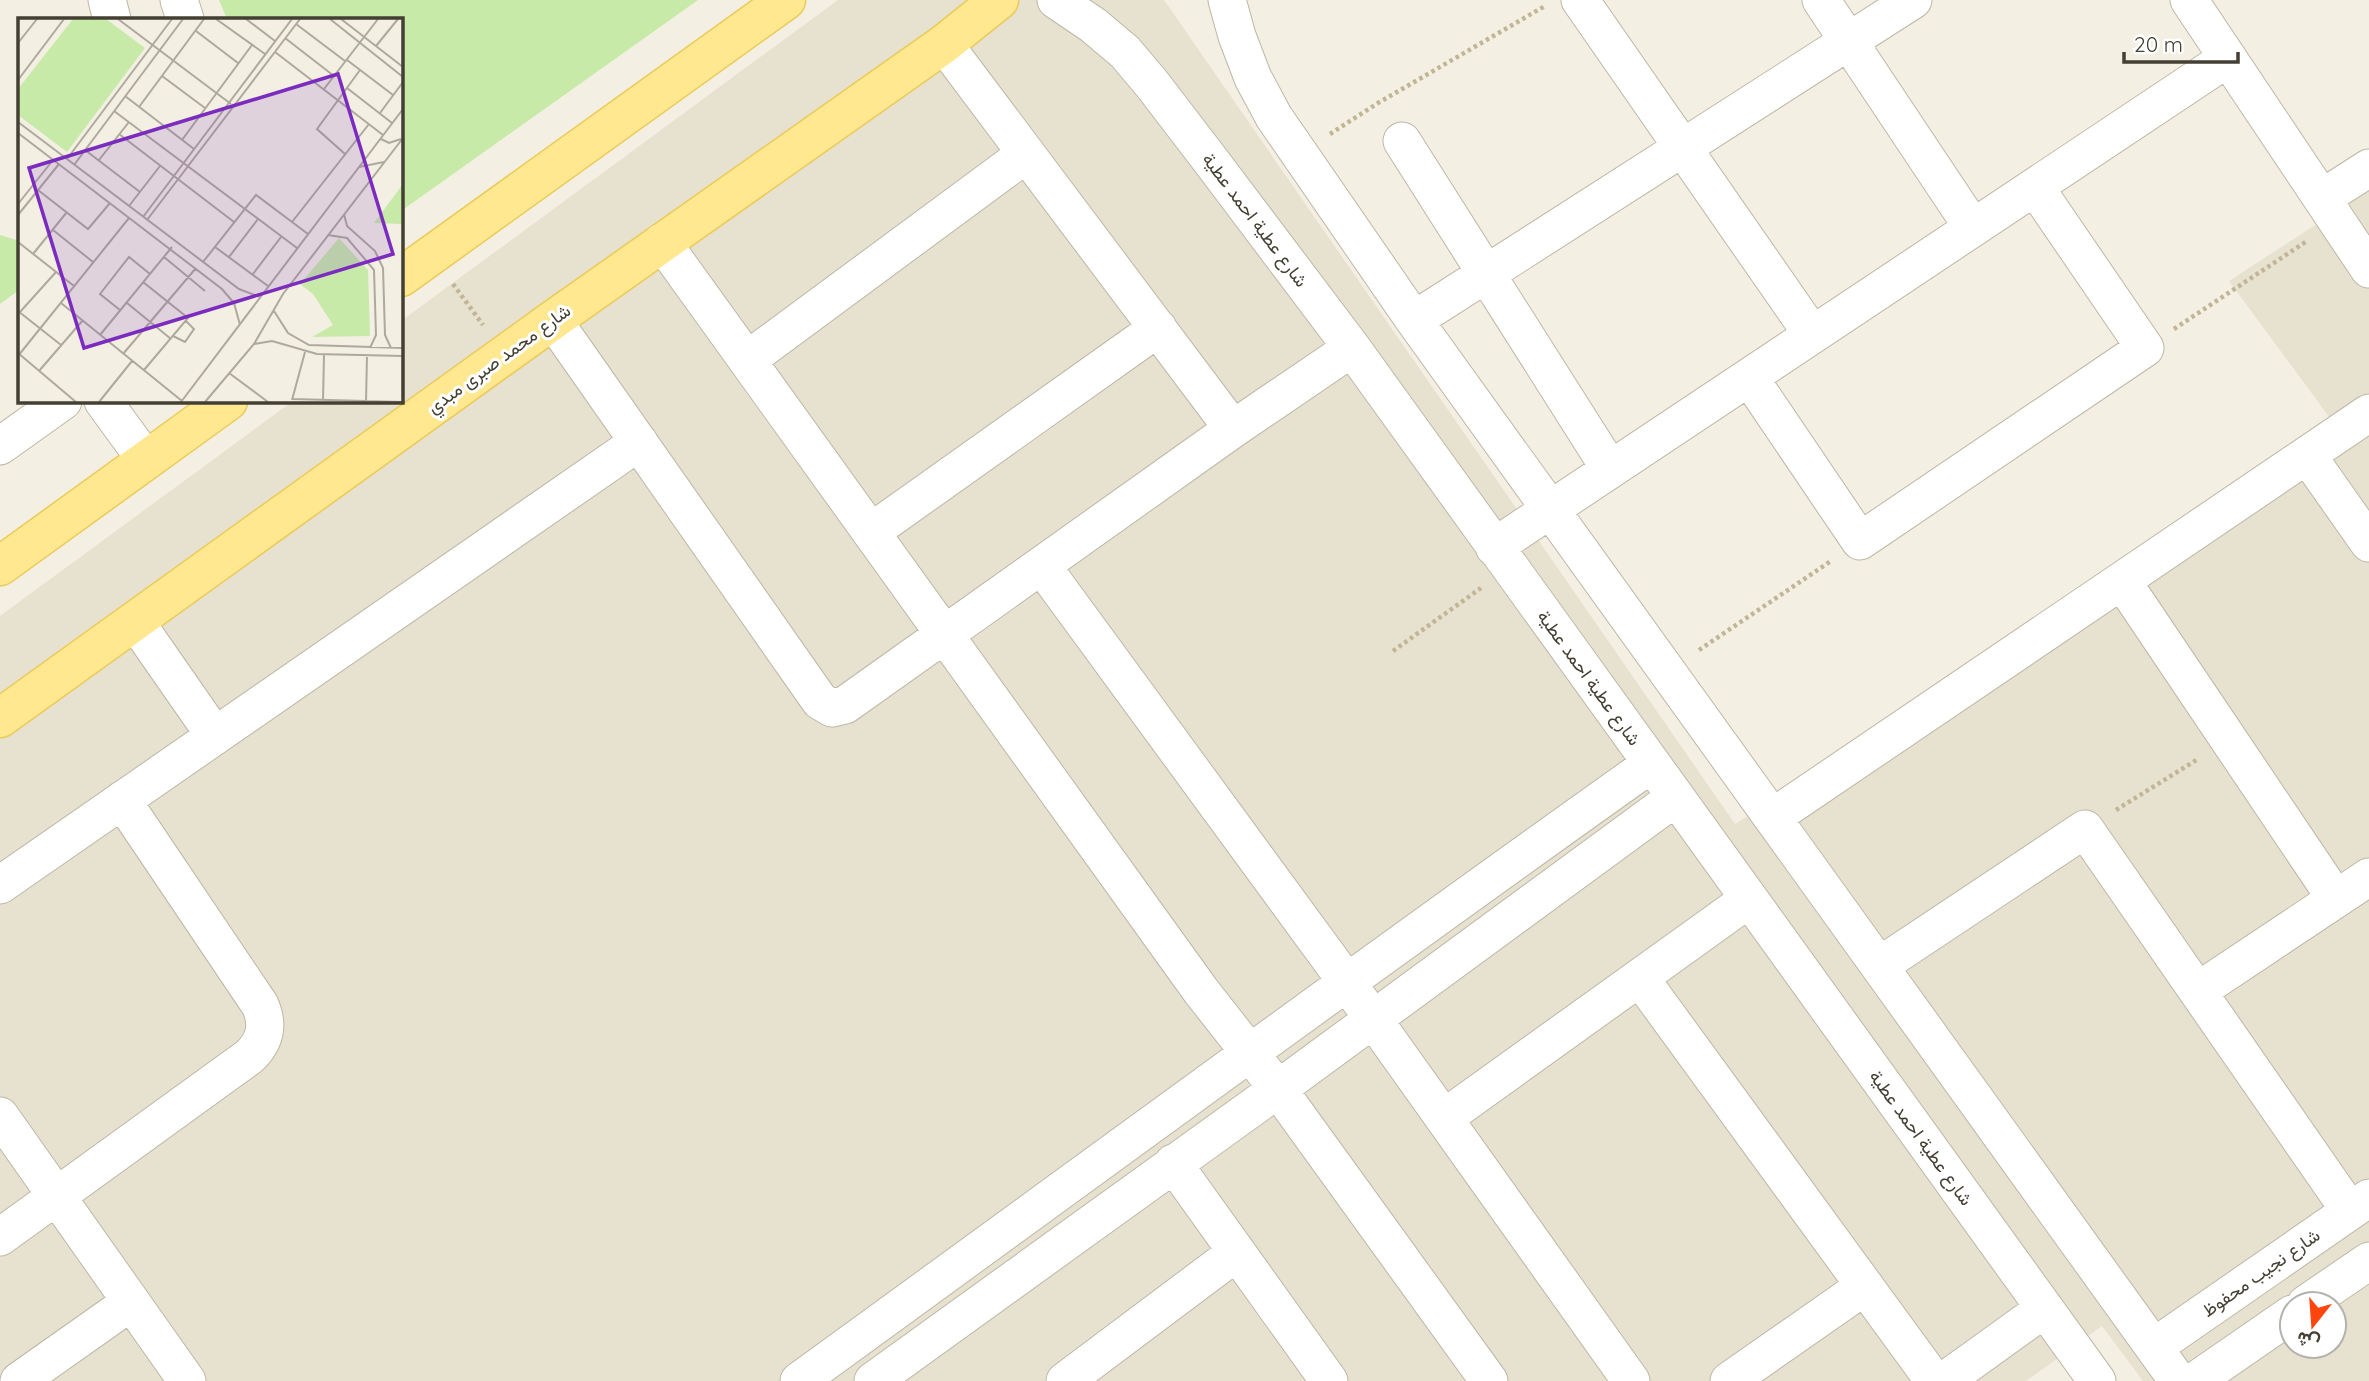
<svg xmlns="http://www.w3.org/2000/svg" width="2369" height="1381" viewBox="0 0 2369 1381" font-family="Quicksand,Vazirmatn,sans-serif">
<rect width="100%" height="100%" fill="#f3efe2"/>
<path fill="#e7e1d0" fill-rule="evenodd" d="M838 0H1164L1735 824 1869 741 2330 418 2229 281 2369 190V1381H2143L2102 1326 2026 1381H0V616L293 401H401V321ZM2292 1304H2334V1346H2292Z"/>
<path fill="#c7eaa8" d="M219 0H698L401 211V19H227Z
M0 235 19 241V290L0 304Z"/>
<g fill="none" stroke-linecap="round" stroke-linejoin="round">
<g stroke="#beb7a5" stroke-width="39">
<path id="minor" d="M107 0 112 19
M179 0 185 19
M1056 0 1093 25 1125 52 1152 84 1211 161 1352 348 2097 1381
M1227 0 1237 36 1253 78 1274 117 1414 320 2178 1381
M1580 0 1812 334
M1821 0 1973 228
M2189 0 2369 269
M944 44 1233 429
M1402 141 1610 469
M2322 198 2369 168
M662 242 1201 991 1278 1089 1489 1381
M553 320 820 701 832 708 845 705 1233 429 1352 348
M1414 320 1913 0
M747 360 1026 154
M1749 377 1860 541 2145 348 2035 187
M103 401 146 460
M0 446 63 401
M2307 455 2369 543
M871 532 1158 328
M1494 547 2228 58
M1042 566 1346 981 1631 1381
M2122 581 2336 899
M135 621 215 736
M1773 817 2369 413
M0 885 639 442
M1879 966 2085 829 2350 1211
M1640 978 1934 1381
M2198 991 2369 877
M0 1116 187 1381
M1444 1118 1749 899
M1173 1163 1329 1381
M0 1237 250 1056C265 1041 269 1025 260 1005L122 800
M2306 1304 2369 1261
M2154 1347 2369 1198
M19 1381 131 1302
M799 1381C1083 1175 1365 967 1651 764
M873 1381 1278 1089 1676 797
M1065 1381 1237 1252
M1729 1381 1865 1286
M1944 1381 2044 1309
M2195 1381 2292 1314"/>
</g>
<g stroke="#ebca58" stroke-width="41">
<path id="major" d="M401 277 786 0
M0 566 228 401
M0 718 553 320 944 44 999 0"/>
</g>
<path stroke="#c1b595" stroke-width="4.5" stroke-dasharray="3.5 3.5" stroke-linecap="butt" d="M1330 134 1378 103 1545 6
M453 284 483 325
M2174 329 2307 241
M1699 650 1831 561
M1393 651 1481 588
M2116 810 2198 759"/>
<use href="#minor" stroke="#fff" stroke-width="37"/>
<use href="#major" stroke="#ffe88f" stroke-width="38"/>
</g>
<g text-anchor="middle" stroke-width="6" stroke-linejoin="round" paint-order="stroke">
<g font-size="18" fill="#443f33" stroke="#fff">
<text transform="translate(1255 220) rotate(53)" y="6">شارع عطية احمد عطية</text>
<text transform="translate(499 359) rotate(-36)" y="6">شارع محمد صبرى مبدي</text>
<text transform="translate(1589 678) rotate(54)" y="6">شارع عطية احمد عطية</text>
<text transform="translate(1921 1138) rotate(54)" y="6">شارع عطية احمد عطية</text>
<text transform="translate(2261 1273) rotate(-35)" y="6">شارع نجيب محفوظ</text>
</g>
</g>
<g transform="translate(18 18)">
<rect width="385" height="385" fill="#f3efe2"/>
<path d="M55 1H88L127 30 49 134 0 97V71ZM385 166V206L356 205ZM321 220 350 252 352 318 294 319 315 307 295 276 282 266Z" fill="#c7eaa8"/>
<path fill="none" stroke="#ada99c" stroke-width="2" d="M100 1 213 86M198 1 247 36M228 1 257 23M312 1 385 59M323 1 385 49M278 6 327 43M178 13 220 45M267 20 316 58M0 25 19 1M358 28 380 1M257 34 365 117M329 42 375 77M144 58 187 90M0 62 46 1M329 70 374 105M306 71 360 1M107 78 176 131M121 89 186 1M96 93 279 230M362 95 385 64M0 104 221 271 242 279M0 115 204 271 216 285 222 307M101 116 216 204M363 121 371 125 383 121M164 122 234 27M67 132 122 174M327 136 299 111 342 52M49 141 154 1M81 142 111 104M56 147 165 1M341 149 366 144M20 172 70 211 92 185M0 186 35 142M111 188 142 148M326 196 329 208 357 233 365 250 367 317 373 330M0 197 41 146M125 199 274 1M129 202 282 1M274 204 351 106M35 212 75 244M310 217 329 220 356 252 358 317 352 330M0 224 56 268M197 229 250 268M15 236 49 194M146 239 187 273M211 239 240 201M185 244 238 177 290 216M235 256 263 219M125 264 170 300 126 352M43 285 164 383M109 285 153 321M102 292 82 276 111 239 132 256M0 293 43 327M256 293 270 315 291 327 385 330M2 294 38 254M82 317 154 229M155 318 167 324 176 311 168 303M236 326 254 323 299 336 385 338M0 335 58 384M105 336 178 250M0 338 111 200M21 353 65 302M211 355 250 384M274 381 385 384M274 382 287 334M305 383 306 337M81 384 114 343M163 384 385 91M187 384 236 326 265 276 385 120M348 384 349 337"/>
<path fill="#7b2cbf" fill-opacity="0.15" stroke="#7b2cbf" stroke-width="3.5" d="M320 56 375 236 66 330 11 150Z"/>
<rect width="385" height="385" fill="none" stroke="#443f33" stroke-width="3.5"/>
</g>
<g transform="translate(2313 1325) rotate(197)"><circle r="33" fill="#ffffff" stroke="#b4b2ad" stroke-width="2"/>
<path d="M0-5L12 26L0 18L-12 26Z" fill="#ff440d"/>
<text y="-10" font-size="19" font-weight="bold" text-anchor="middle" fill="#443f33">ش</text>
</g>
<path d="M2124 52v10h114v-10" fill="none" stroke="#443f33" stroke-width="3.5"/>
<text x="2134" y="52" font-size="21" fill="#443f33" stroke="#ffffff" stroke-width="5" paint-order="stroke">20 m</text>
</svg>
